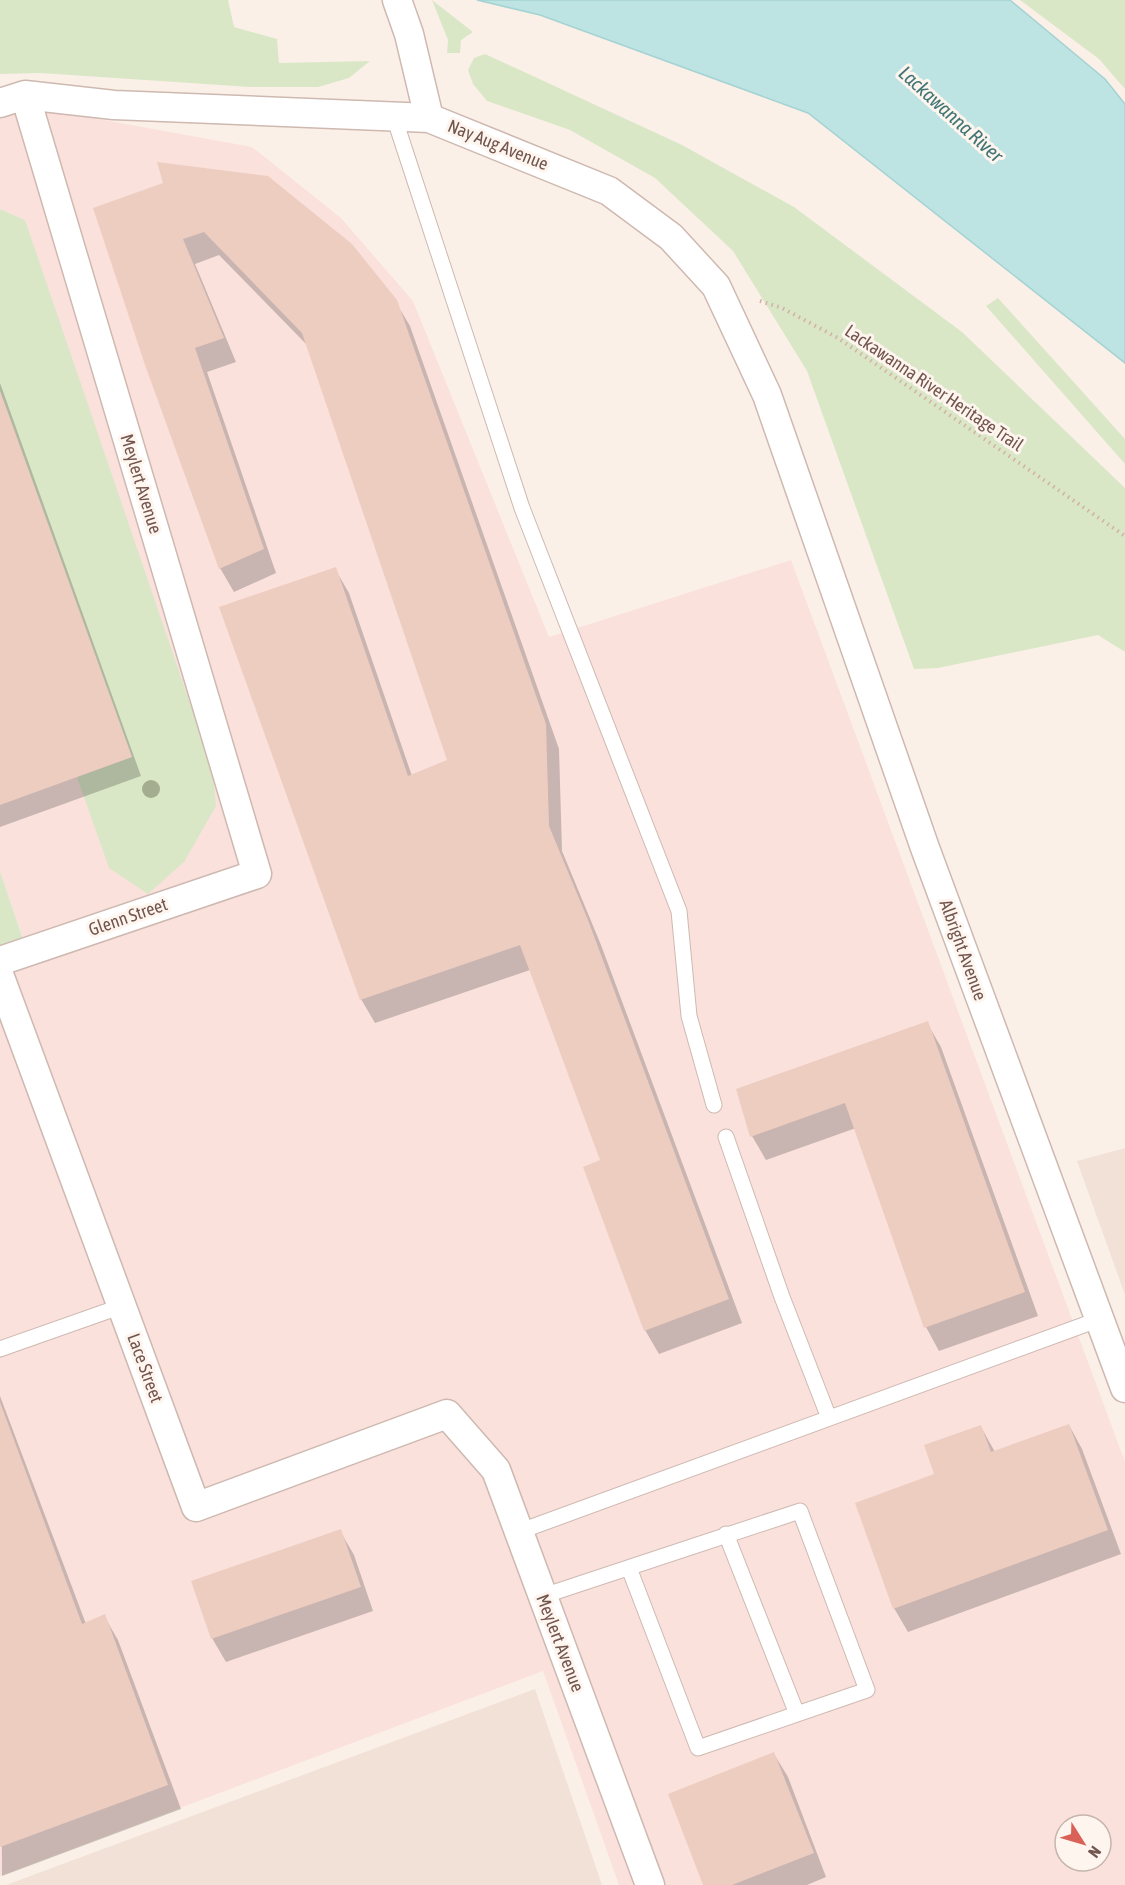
<svg xmlns="http://www.w3.org/2000/svg" width="1125" height="1885" viewBox="0 0 1125 1885" font-family="'Asap Condensed',sans-serif">
<rect width="100%" height="100%" fill="#fbf0e7"/>
<path fill="#f2e1d6" d="M1125 1148V1295L1077 1161Z
M535 1689 602 1885H6Z"/>
<path fill="#fae1dc" fill-rule="evenodd" d="M0 101 252 147 341 218 413 301 549 637 791 560 1125 1462V1885H619L543 1671 0 1876V947L23 938 0 871V390L132 757 77 778 184 862 25 220 0 209ZM1065 1825H1101V1861H1065Z"/>
<path fill="#d9e7c7" d="M0 0H228L234 27 277 39 279 63 370 61 349 78 318 87H250L40 73 0 74Z
M432 0 473 32 461 40 460 53H447L448 40Z
M1020 0H1125V89L1099 59Z
M485 54 682 145 794 207 962 332 1125 488V652L1098 635 938 668 914 669 807 371 733 251 655 178 570 130 487 101 473 84 468 70 474 58Z
M0 209 25 220 213 771 216 806 184 862 148 894 109 868 77 777 132 757 0 390Z
M998 298 1125 439V464L986 306Z
M0 871 23 939 0 947Z"/>
<path fill="#bde3e3" stroke="#a5d3d3" stroke-width="1.5" d="M477 0H1010L1105 79 1125 104V363L808 113 540 15Z"/>
<path fill="#0003" d="M165 184 395 301 410 326 559 749 562 851 601 945 742 1323 659 1354 645 1330 602 1161 530 970 375 1023 361 999 335 569 349 593 412 776 449 761 309 347 219 255 195 264 236 362 207 372 276 573 234 592 220 568Z
M0 383 141 776 0 827Z
M927 1023 941 1047 1038 1316 939 1351 926 1327 856 1128 766 1160 752 1136Z
M0 1396 86 1624 104 1616 118 1640 181 1809 2 1876Z
M1069 1425 1082 1449 1121 1554 908 1632 894 1608 936 1475 981 1427 995 1452Z
M340 1531 354 1555 373 1611 226 1662 212 1638Z
M774 1754 788 1777 826 1877 807 1885H705Z"/>
<path fill="#eecdc1" d="M157 162 268 176 352 244 397 300 546 724 549 826 588 920 729 1299 644 1331 583 1167 600 1160 520 945 360 1000 219 607 336 567 408 776 447 760 302 333 204 232 183 239 224 338 195 348 264 549 219 569 145 365 93 208 163 183Z
M0 391 132 757 0 805Z
M928 1021 1025 1292 924 1328 845 1103 750 1137 736 1089Z
M0 1402 82 1624 105 1614 168 1785 0 1847Z
M1069 1424 1108 1530 893 1609 855 1503 934 1474 924 1445 981 1425 991 1452Z
M341 1529 361 1587 211 1639 191 1581Z
M774 1752 814 1853 732 1885H703L668 1794Z"/>
<g fill="none" stroke-linecap="round" stroke-linejoin="round">
<g stroke="#ceb9b1" stroke-width="17">
<path id="service" d="M394 117 522 508 679 911 689 1016 714 1105
M726 1137 782 1297 829 1418
M0 1349 122 1306
M518 1532 1100 1319
M726 1534 797 1714
M543 1596 800 1511 867 1690 698 1748 629 1568"/>
</g>
<g stroke="#ceb9b1" stroke-width="31">
<path id="minor" d="M397 0 409 34 429 118
M0 103 25 95 114 105 429 118 609 191 671 237 716 286 767 395 925 848 1125 1388
M0 961 257 874 25 95
M0 977 196 1507 447 1414 496 1470 650 1885"/>
</g>
<path stroke="#d3b0a4" stroke-width="4" stroke-dasharray="1.5 4.5" stroke-linecap="butt" d="M760 301 782 308 838 338 1125 536"/>
<use href="#service" stroke="#fff" stroke-width="15"/>
<use href="#minor" stroke="#fff" stroke-width="28"/>
</g>
<circle fill="#a4ad8f" cx="151" cy="789" r="9"/>
<g text-anchor="middle" stroke-width="6" stroke-linejoin="round" paint-order="stroke">
<g font-size="18" fill="#72554e" stroke="#fdf5ee">
<text transform="translate(498 145) rotate(22)" y="6">Nay Aug Avenue</text>
<text transform="translate(934 388) rotate(34)" y="6">Lackawanna River Heritage Trail</text>
<text transform="translate(141 484) rotate(73)" y="6">Meylert Avenue</text>
<text transform="translate(128 917) rotate(-19)" y="6">Glenn Street</text>
<text transform="translate(963 950) rotate(70)" y="6">Albright Avenue</text>
<text transform="translate(145 1368) rotate(70)" y="6">Lace Street</text>
<text transform="translate(560 1643) rotate(69)" y="6">Meylert Avenue</text>
</g>
<g font-size="20" font-style="italic" fill="#427576" stroke="#fdf5ee">
<text transform="translate(951 114) rotate(42)" y="7">Lackawanna River</text>
</g>
</g>
<g transform="translate(1083 1843) rotate(127)"><circle r="28" fill="#fdf5ee" stroke="#c5b5ae" stroke-width="1.5"/>
<path d="M0-4.5L10 22L0 15L-10 22Z" fill="#da6157"/>
<text y="-9" font-size="16" font-weight="bold" text-anchor="middle" fill="#72554e">N</text>
</g>
</svg>
